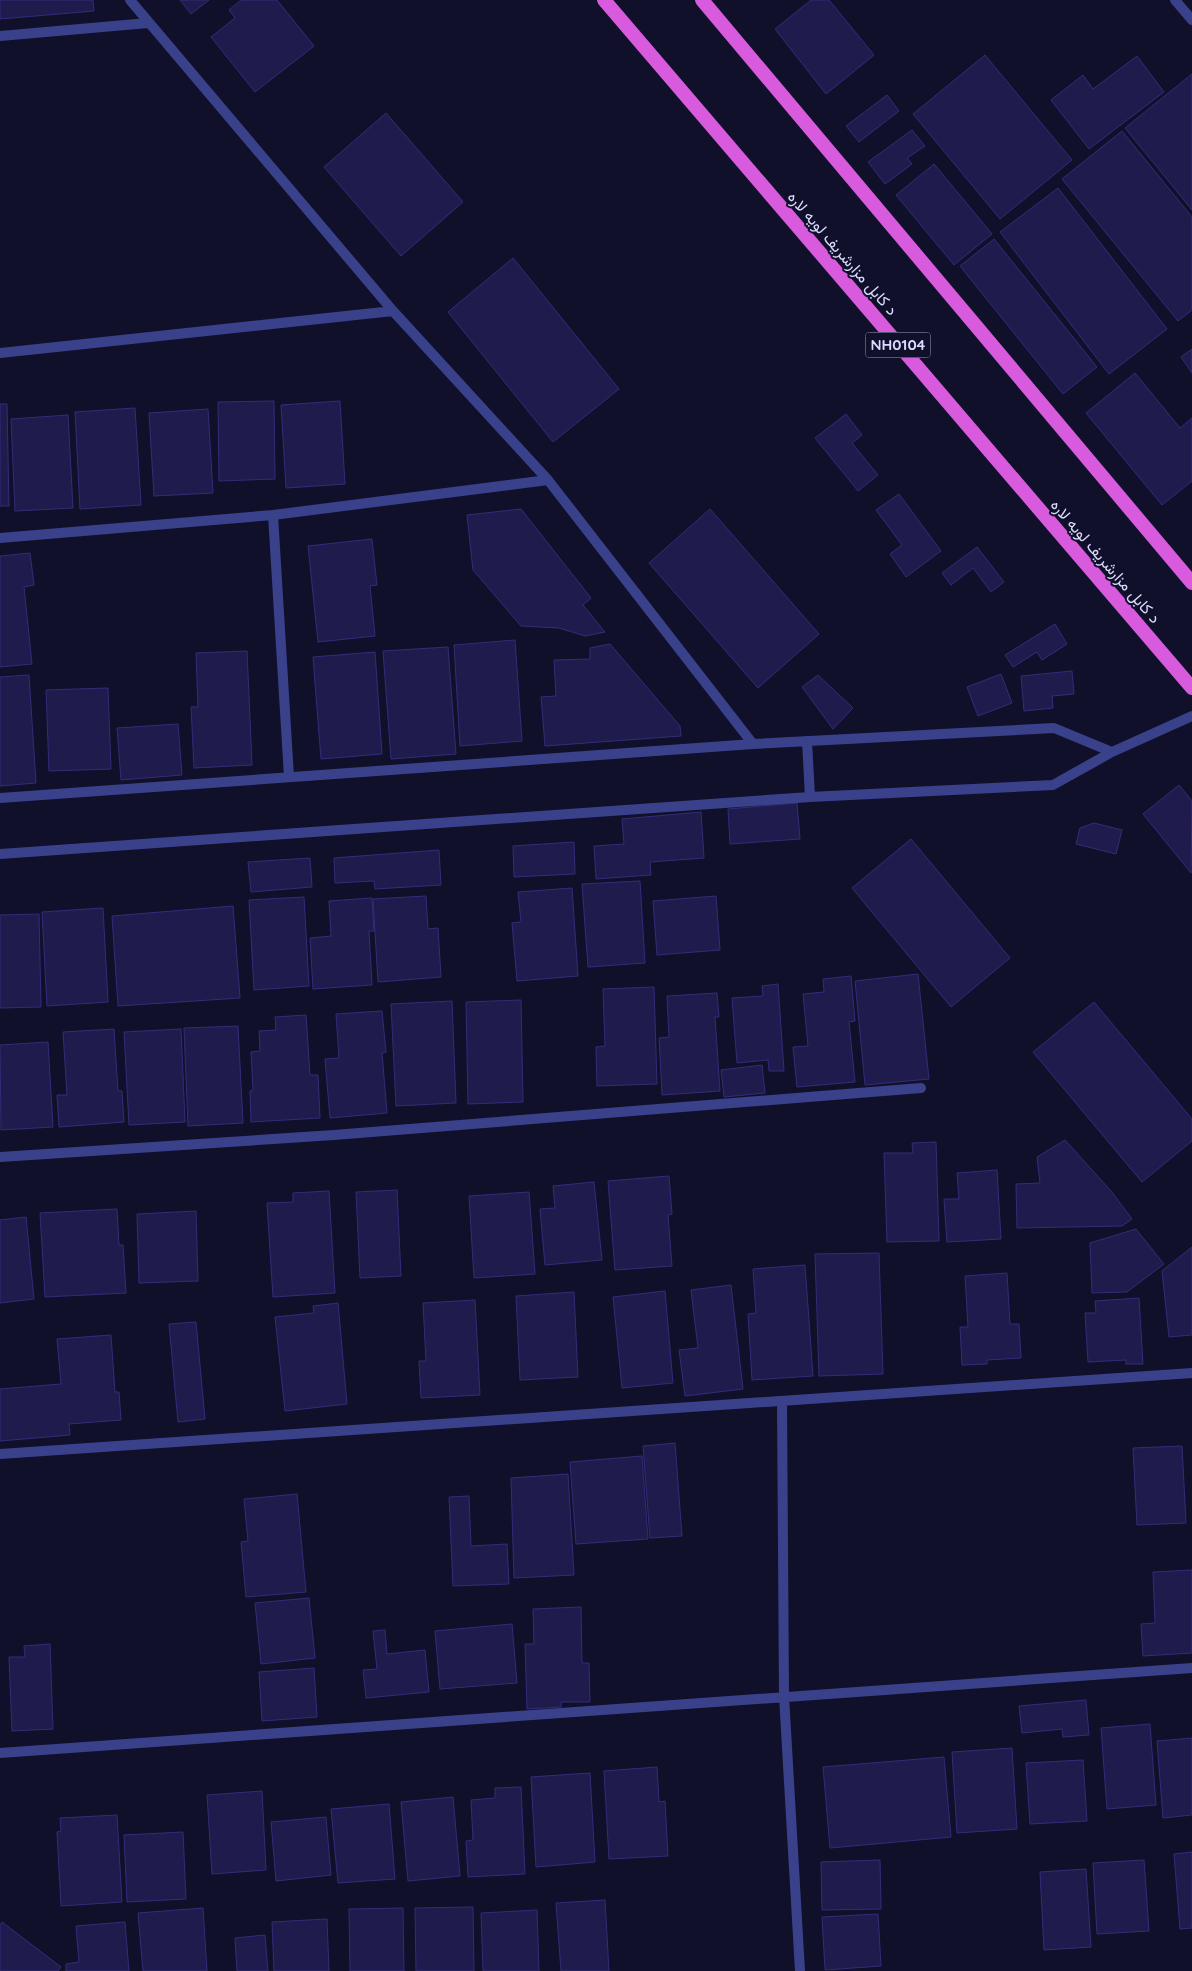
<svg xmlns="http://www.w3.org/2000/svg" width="1192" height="1971" viewBox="0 0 1192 1971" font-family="Quicksand,Vazirmatn,sans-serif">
<rect width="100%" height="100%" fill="#11102b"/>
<path fill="#1f1b4c" stroke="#322d79" d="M0 0H93L94 11 0 19Z
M180 0H209L191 14Z
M241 0H277L314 46 255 92 211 37 235 18 229 10Z
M811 0H829L874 55 826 94 775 29Z
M985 55 1072 160 1000 219 913 114Z
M1137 56 1164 92 1089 149 1051 100 1083 75 1093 89Z
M1192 74V210L1125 128Z
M887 95 899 111 859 142 846 126Z
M386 113 463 202 401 256 324 167Z
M912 130 925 146 907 158 912 164 885 184 868 162Z
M1122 131 1192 217V310L1178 321 1062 179Z
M934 164 992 234 954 265 896 195Z
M1058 188 1167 329 1109 374 1000 232Z
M994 239 1097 367 1063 394 960 266Z
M513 258 619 389 553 442 448 312Z
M1192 349V373L1181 357Z
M1135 373 1180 428 1192 418V481L1162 505 1086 413Z
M274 401 275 479 219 481 218 402Z
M340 401 345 484 286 488 281 405Z
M0 404H7L9 506H0Z
M135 408 141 505 80 509 75 412Z
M208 409 213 493 154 496 149 413Z
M846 414 862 435 852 443 878 475 858 491 815 438Z
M68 415 73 508 15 511 11 419Z
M899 494 941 551 906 577 890 554 902 545 876 510Z
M521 509 591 598 583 605 605 632 585 636 559 628 521 626 473 570 467 515Z
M710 509 819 634 758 688 649 563Z
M372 539 377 585 370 586 375 636 318 642 308 546Z
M977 547 1004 582 991 592 973 568 951 585 942 573Z
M30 553 34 585 24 587 32 664 0 667V556Z
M1055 624 1067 644 1042 660 1037 652 1013 667 1005 655Z
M515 640 522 741 460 746 454 645Z
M610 644 680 726 681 736 545 746 541 697 556 696 554 660 590 659V648Z
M448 647 456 754 391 759 383 651Z
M247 651 252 765 194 768 191 707H198L196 653Z
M375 652 382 754 321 759 313 657Z
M1072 671 1074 694 1052 696 1053 708 1024 711 1021 676Z
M1001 674 1012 703 978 716 967 687Z
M29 675 36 783 0 786V677Z
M818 675 853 708 833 729 802 687Z
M108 688 111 769 49 771 46 690Z
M178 724 182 775 121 780 117 728Z
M1179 785 1192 801 1191 873 1143 814Z
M797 803 800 839 730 844 728 809Z
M701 812 704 858 650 862 651 875 596 879 594 846 624 844 622 819Z
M1094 823 1122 830 1116 854 1076 844 1080 828Z
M911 839 1010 958 951 1007 852 888Z
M574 842 575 874 514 877 513 846Z
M439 850 441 885 375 889 374 881 335 883 334 858Z
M310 858 312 887 251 892 248 862Z
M640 881 645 963 588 967 582 884Z
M572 888 578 976 517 981 512 923 521 922 518 892Z
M426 896 428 929 438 928 441 977 378 982 373 899Z
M716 896 720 950 657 955 653 901Z
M304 897 309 986 254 990 249 900Z
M372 898 374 931H369L372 985 313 989 310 938 331 936 329 901Z
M233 906 240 998 118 1006 112 916Z
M103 908 108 1002 47 1006 42 912Z
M39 914 41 1007 0 1008V915Z
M918 974 929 1079 865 1085 855 981Z
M851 976 855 1021 849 1022 855 1082 797 1087 793 1047 808 1046 803 994 824 992 823 979Z
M778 984 784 1071H769L768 1060 737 1063 732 998 763 996 762 986Z
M654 987 657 1084 597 1086 596 1047 605 1046 603 989Z
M717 993 719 1017H715L720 1091 662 1095 659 1038 669 1037 667 996Z
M521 1000 523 1102 468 1104 466 1002Z
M452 1001 456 1103 396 1106 391 1004Z
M1094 1002 1192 1119V1141L1142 1182 1033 1052Z
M382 1011 386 1052 382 1053 387 1113 330 1118 325 1059 339 1058 336 1014Z
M306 1015 310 1075H318L320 1118 251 1122 250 1091 253 1090 251 1052 260 1051 259 1031 276 1030 275 1017Z
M238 1026 243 1123 188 1126 184 1028Z
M114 1029 118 1091H122L124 1122 59 1127 57 1095H67L63 1032Z
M181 1029 185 1122 129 1125 124 1032Z
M48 1042 53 1127 1 1130 0 1045Z
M762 1065 765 1093 724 1097 721 1070Z
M1065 1140 1111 1191 1132 1219 1122 1226 1017 1228 1016 1184 1040 1183 1037 1157Z
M936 1142 939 1241 887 1242 884 1153H913L912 1143Z
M997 1170 1001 1239 947 1242 944 1199H959L957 1173Z
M669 1176 672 1214 668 1215 672 1266 615 1270 608 1181Z
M594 1182 602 1260 545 1265 540 1209 555 1208 553 1186Z
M397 1190 401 1276 360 1278 356 1192Z
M329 1191 335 1293 273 1297 267 1203 293 1202V1193Z
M529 1192 535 1274 474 1278 469 1196Z
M117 1209 119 1245H123L126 1293 45 1297 40 1213Z
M196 1211 198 1281 139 1283 137 1214Z
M26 1217 34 1299 0 1303V1220Z
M1136 1229 1164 1264 1127 1292 1092 1293 1090 1243Z
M1192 1247V1335L1169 1337 1162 1271Z
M879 1253 883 1374 819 1376 815 1254Z
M805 1265 813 1376 752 1380 748 1314 756 1313 753 1269Z
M1007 1273 1010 1324H1019L1021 1358 987 1360V1364L962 1365 960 1327H968L965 1276Z
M731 1285 743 1389 685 1396 679 1350 698 1348 691 1290Z
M665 1291 673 1383 622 1388 613 1297Z
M574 1292 578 1377 520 1380 516 1296Z
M1139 1298 1143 1364H1126V1360L1088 1362 1085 1313H1096L1095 1301Z
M475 1300 480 1395 421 1398 419 1361H426L423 1303Z
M338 1303 347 1404 285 1411 275 1317 314 1313 313 1306Z
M196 1322 205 1419 178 1422 169 1324Z
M111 1335 115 1392H119L121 1420 69 1424 70 1435 0 1441V1389L61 1384 57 1339Z
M675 1443 682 1536 650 1538 643 1446Z
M1182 1446 1186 1523 1137 1525 1133 1448Z
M642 1456 648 1539 576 1544 570 1462Z
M568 1474 574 1575 514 1578 511 1478Z
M297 1494 306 1592 246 1597 241 1542 248 1541 244 1499Z
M469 1496 471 1546 507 1544 509 1584 453 1586 449 1497Z
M1192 1570V1653L1143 1656 1141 1624 1155 1623 1153 1572Z
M309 1598 315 1658 261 1664 255 1603Z
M581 1607 582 1663H589L590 1702H561V1707L527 1709 525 1644H534L533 1609Z
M512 1624 517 1683 440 1689 435 1631Z
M385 1630 387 1654 425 1650 429 1692 366 1698 363 1670 377 1669 373 1631Z
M50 1644 53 1729 12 1731 9 1657H25L24 1646Z
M314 1668 317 1717 262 1721 259 1672Z
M1086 1700 1089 1735 1063 1737 1062 1729 1022 1733 1019 1706Z
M1150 1724 1156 1805 1107 1809 1101 1728Z
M1192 1738V1815L1163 1818 1157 1741Z
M1012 1748 1017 1829 957 1833 952 1752Z
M944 1757 951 1837 830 1848 823 1767Z
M1083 1760 1087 1821 1030 1824 1026 1763Z
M657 1767 659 1802 665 1801 668 1856 609 1859 604 1771Z
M590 1773 595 1862 536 1867 531 1777Z
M521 1787 525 1874 468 1877 466 1841 473 1840 471 1800 495 1798V1788Z
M262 1791 266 1870 212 1874 207 1795Z
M453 1797 460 1876 408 1881 401 1802Z
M389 1804 395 1879 338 1883 331 1809Z
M117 1815 122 1902 61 1906 57 1832 61 1831 60 1818Z
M326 1817 331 1875 276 1881 271 1822Z
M183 1832 186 1899 127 1902 124 1835Z
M1192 1852V1928L1180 1929 1174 1854Z
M880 1860 881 1909 822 1910 821 1862Z
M1144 1860 1149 1931 1097 1934 1093 1863Z
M1086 1869 1091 1947 1044 1950 1040 1872Z
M605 1900 609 1971H561L556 1903Z
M473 1907 474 1971H416L415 1908Z
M203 1908 207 1971H143L138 1913Z
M403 1908 404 1971H350L349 1909Z
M537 1910 539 1971H483L481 1913Z
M878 1914 881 1966 825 1970 822 1917Z
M327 1919 329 1971H274L272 1922Z
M2 1922 61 1967 58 1971H0V1925Z
M125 1922 129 1971H66V1964L79 1962 76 1926Z
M265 1935 268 1971H237L235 1938Z"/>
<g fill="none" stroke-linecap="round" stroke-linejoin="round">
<path stroke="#3a418b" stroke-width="10" d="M130 0 393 311 548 480 753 744
M1175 0 1192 20
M0 36 148 23
M0 353 393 311
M273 515 289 777
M0 538 273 515 548 480
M807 741 810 797
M0 798 753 744 1054 728 1112 752
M0 854 810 797 1053 785 1112 752 1192 716
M0 1157 334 1135 921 1088
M782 1401 784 1696 800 1971
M0 1454 1192 1373
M0 1753 1192 1668"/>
<path stroke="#d85bde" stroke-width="14" d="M604 0 1192 688
M702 0 1192 583"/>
</g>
<g text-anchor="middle" stroke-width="4" stroke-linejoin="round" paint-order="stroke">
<rect fill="#11102b" stroke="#9e9dbf" stroke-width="1" x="865.5" y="332.5" width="65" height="25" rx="4"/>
<g font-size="15" font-weight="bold" fill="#dadaff">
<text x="898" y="350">NH0104</text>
</g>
<g font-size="16" fill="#dadaff" stroke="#11102b">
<text transform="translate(843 253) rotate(49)" y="6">د کابل مزارشریف لویه لاره</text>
<text transform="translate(1106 561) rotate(49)" y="6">د کابل مزارشریف لویه لاره</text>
</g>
</g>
</svg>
